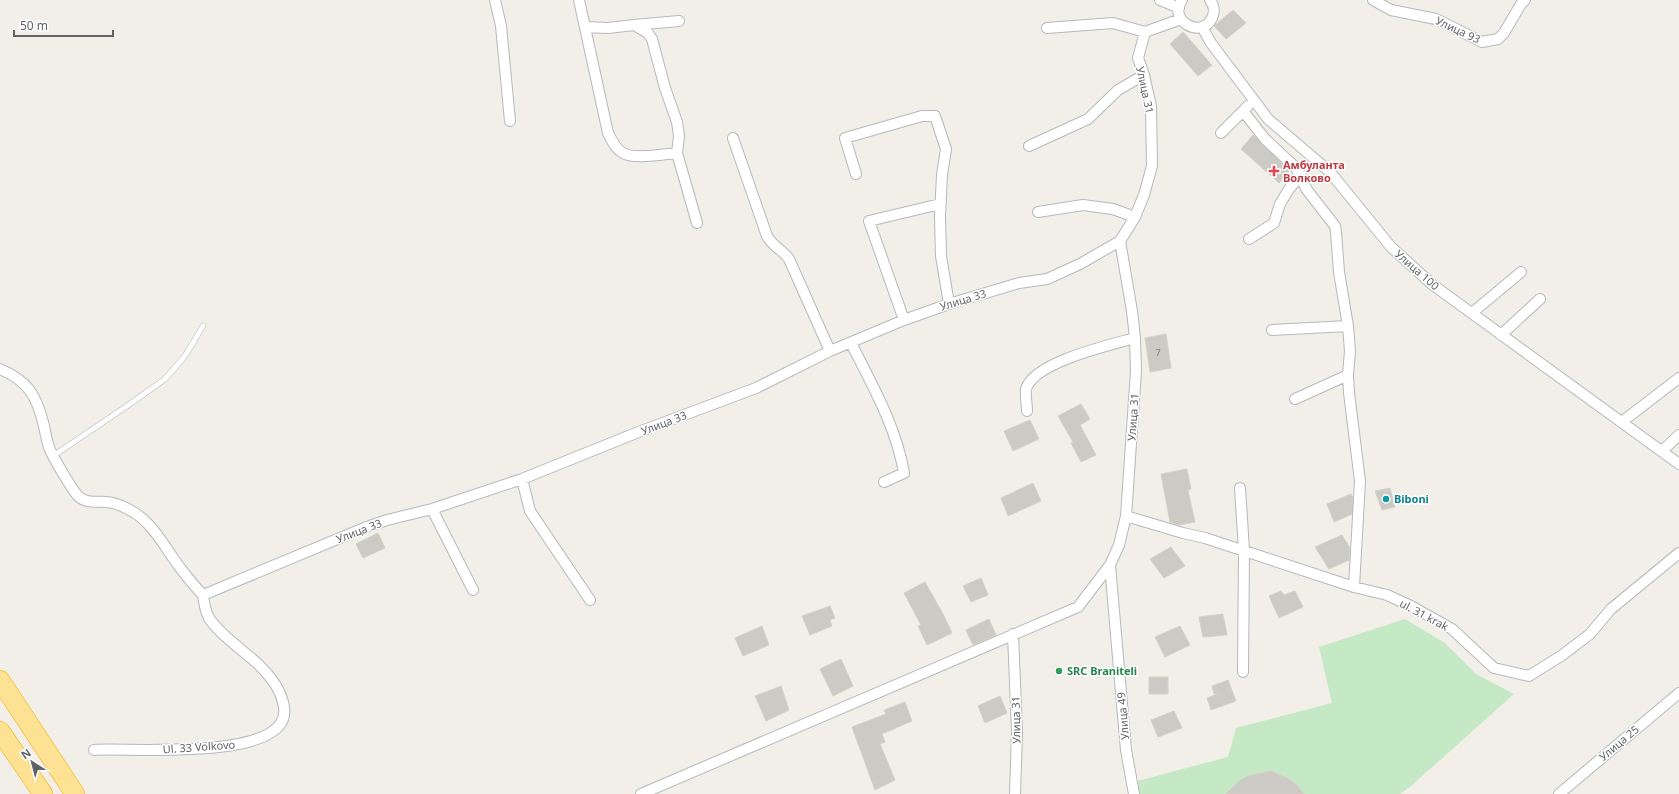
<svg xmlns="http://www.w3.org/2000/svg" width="1679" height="794" viewBox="0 0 1679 794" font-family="'Noto Sans',sans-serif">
<rect width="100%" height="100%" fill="#f1efe8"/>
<path fill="#c5e8c5" d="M1405 619 1445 643 1476 674 1514 694 1411 786 1400 794H1137L1134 782 1228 757 1236 728 1332 703 1319 647Z"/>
<path fill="#cccac5" stroke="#d6d1c6" d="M1233 10 1246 23 1226 39 1214 26Z
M1183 32 1212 65 1198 76 1170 44Z
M1253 135 1289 171 1279 183 1241 149Z
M1166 334 1171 368 1150 372 1145 338Z
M1081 404 1090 419 1080 425 1096 455 1081 462 1071 443 1073 442 1058 416Z
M1030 420 1039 439 1013 451 1004 431Z
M1187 469 1191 489 1188 490 1195 522 1179 525 1170 522 1161 474Z
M1033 483 1041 501 1008 516 1001 498Z
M1390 488 1395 507 1382 510 1375 491Z
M1351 494 1353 497 1352 514 1334 522 1327 504Z
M378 533 385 548 363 558 356 544Z
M1342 535 1350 548 1349 560 1329 569 1315 547Z
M1171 547 1185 566 1164 578 1150 559Z
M981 578 988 595 971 602 963 586Z
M925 582 943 614 952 633 927 645 918 626 921 625 904 593Z
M1281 591 1284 595 1295 591 1303 607 1279 618 1269 596Z
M830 606 835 618 830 620 832 626 810 635 802 616Z
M1223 614 1227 635 1203 637 1199 617Z
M989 619 996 635 973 645 966 630Z
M762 626 769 645 743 656 735 638Z
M1180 626 1190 645 1165 657 1155 637Z
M841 659 853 686 833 696 820 669Z
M1149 677H1168V694H1149Z
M1228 680 1236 701 1211 710 1207 698 1218 694H1214L1212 686Z
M781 686 789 710 766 721 755 696Z
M1000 696 1007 713 985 723 978 706Z
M905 702 912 721 882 734 885 742 880 744 895 780 875 790 852 727 886 714 884 710Z
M1174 711 1182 728 1158 737 1151 720Z
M1271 771 1289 779 1297 785 1304 794H1226L1239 781 1248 776Z"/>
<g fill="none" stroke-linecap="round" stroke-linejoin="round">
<g stroke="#b5b8bc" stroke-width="6">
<path id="service" d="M53 456 127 406 165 379 185 356 203 326"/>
</g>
<g stroke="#b5b8bc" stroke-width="12">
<path id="minor" d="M495 0 501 26 510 121
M579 0 608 133C612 140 615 149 623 153 634 160 664 154 677 153
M1160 0 1179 8
M1182 0C1167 20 1201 40 1212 18 1215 12 1214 5 1210 0
M1373 0 1391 10 1436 19 1482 42 1498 39 1504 33 1521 4 1525 0
M634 25 679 21
M585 27 608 28 634 25 648 33 652 39 665 88 677 122 679 136 677 153 697 223
M1202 27 1211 43 1268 119 1330 172 1391 247 1433 285 1679 464
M1047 28 1113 23 1145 32
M1243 111 1265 139 1296 168 1307 190 1335 226 1336 232 1339 272 1348 326 1350 351 1348 375 1349 393 1360 481 1354 587
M1221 133 1248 106
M733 138 767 236C772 246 783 250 789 259L830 351
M1029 146 1088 119 1118 90 1144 75
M856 174 845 138 922 116H935L946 149 942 175 940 216 941 256 949 304
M1038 212 1083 205 1113 209 1135 217
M1249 239 1274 223 1280 204 1289 189 1301 175
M1472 313 1521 272
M904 320 869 221 940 204
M1272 330 1348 326
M1501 335 1540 299
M851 343C872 385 896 426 904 473L884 482
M0 369C29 381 37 397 44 426 46 435 47 444 51 452 56 462 71 488 78 496 86 504 97 501 107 502 117 503 127 508 135 513 155 526 167 551 181 569 188 578 195 587 203 595
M1295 399 1348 375
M1027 411C1027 404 1025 395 1026 389 1034 362 1110 345 1135 338
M1623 421 1679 378
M1662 451 1679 435
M522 479 530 511 590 600
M1240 488 1244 550 1243 672
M432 509 473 590
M1126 516 1183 533 1205 538 1354 587 1387 595 1411 606 1452 629 1494 668 1529 676 1561 656 1590 634 1611 609 1679 553
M1110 565 1126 750 1134 794
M203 595 364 528 387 520 432 509 522 479 636 433 756 388 830 351 904 320 949 304 1019 283 1047 279 1080 264 1120 241
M1013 634 1017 732 1015 794
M94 750C126 747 293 763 284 707 281 689 271 677 258 664 244 651 219 634 209 618 205 611 204 603 203 595
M641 794 1078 607 1110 565 1119 545 1126 516 1136 371 1135 338 1132 311 1120 241 1135 217 1144 195 1152 166 1151 106 1144 75 1138 58 1145 32 1181 19
M1559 794 1679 693"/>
</g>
<g stroke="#f9ab00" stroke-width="20">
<path id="motorway" d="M0 680 75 794
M0 731 43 794"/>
</g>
<use href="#service" stroke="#fff" stroke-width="5"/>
<use href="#minor" stroke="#fff" stroke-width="10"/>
<use href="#motorway" stroke="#fde293" stroke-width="19"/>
</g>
<path fill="#e0444e" stroke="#fff" stroke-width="1.5" d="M1272 165h4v4h4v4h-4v4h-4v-4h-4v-4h4z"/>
<circle fill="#0f9aa8" stroke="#fff" stroke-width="1.5" cx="1386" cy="499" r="4"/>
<circle fill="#2e9e5b" stroke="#fff" stroke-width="1.5" cx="1059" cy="671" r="4"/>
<g text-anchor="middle" stroke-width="3" stroke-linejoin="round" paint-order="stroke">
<g font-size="9" fill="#7a7d7f">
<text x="1158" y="356">7</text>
</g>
<g font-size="11" fill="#5f6368" stroke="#fff">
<text transform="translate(1458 30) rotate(25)" y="4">Улица 93</text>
<text transform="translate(1145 90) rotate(78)" y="4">Улица 31</text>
<text transform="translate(1417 270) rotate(41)" y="4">Улица 100</text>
<text transform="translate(963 300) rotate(-17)" y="4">Улица 33</text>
<text transform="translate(1133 417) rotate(-86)" y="4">Улица 31</text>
<text transform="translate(664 423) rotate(-21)" y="4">Улица 33</text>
<text transform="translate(359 531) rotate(-21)" y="4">Улица 33</text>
<text transform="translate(1424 615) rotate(28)" y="4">ul. 31 krak</text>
<text transform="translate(1123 716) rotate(-95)" y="4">Улица 49</text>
<text transform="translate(1016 720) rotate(-91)" y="4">Улица 31</text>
<text transform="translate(1619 743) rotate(-40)" y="4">Улица 25</text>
<text transform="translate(199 747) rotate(-4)" y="4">Ul. 33 Volkovo</text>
</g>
<g font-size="11" font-weight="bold" fill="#be3a42" stroke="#fff" text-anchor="start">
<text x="1283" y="169">Амбуланта<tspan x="1283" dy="13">Волково</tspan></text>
</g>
<g font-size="11" font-weight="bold" fill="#0d838f" stroke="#fff" text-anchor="start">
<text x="1394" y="503">Biboni</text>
</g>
<g font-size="11" font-weight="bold" fill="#27864d" stroke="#fff" text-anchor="start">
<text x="1067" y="675">SRC Braniteli</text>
</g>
</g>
<g transform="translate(32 762) rotate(324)" stroke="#ffffff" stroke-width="3" paint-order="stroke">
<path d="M0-3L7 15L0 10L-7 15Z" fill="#5f6368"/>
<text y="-6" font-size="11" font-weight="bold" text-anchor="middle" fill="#5f6368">N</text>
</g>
<path d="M14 30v6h99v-6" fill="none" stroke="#5f6368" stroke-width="2"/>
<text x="20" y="30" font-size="12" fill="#5f6368" stroke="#ffffff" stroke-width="3" paint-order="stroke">50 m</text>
</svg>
